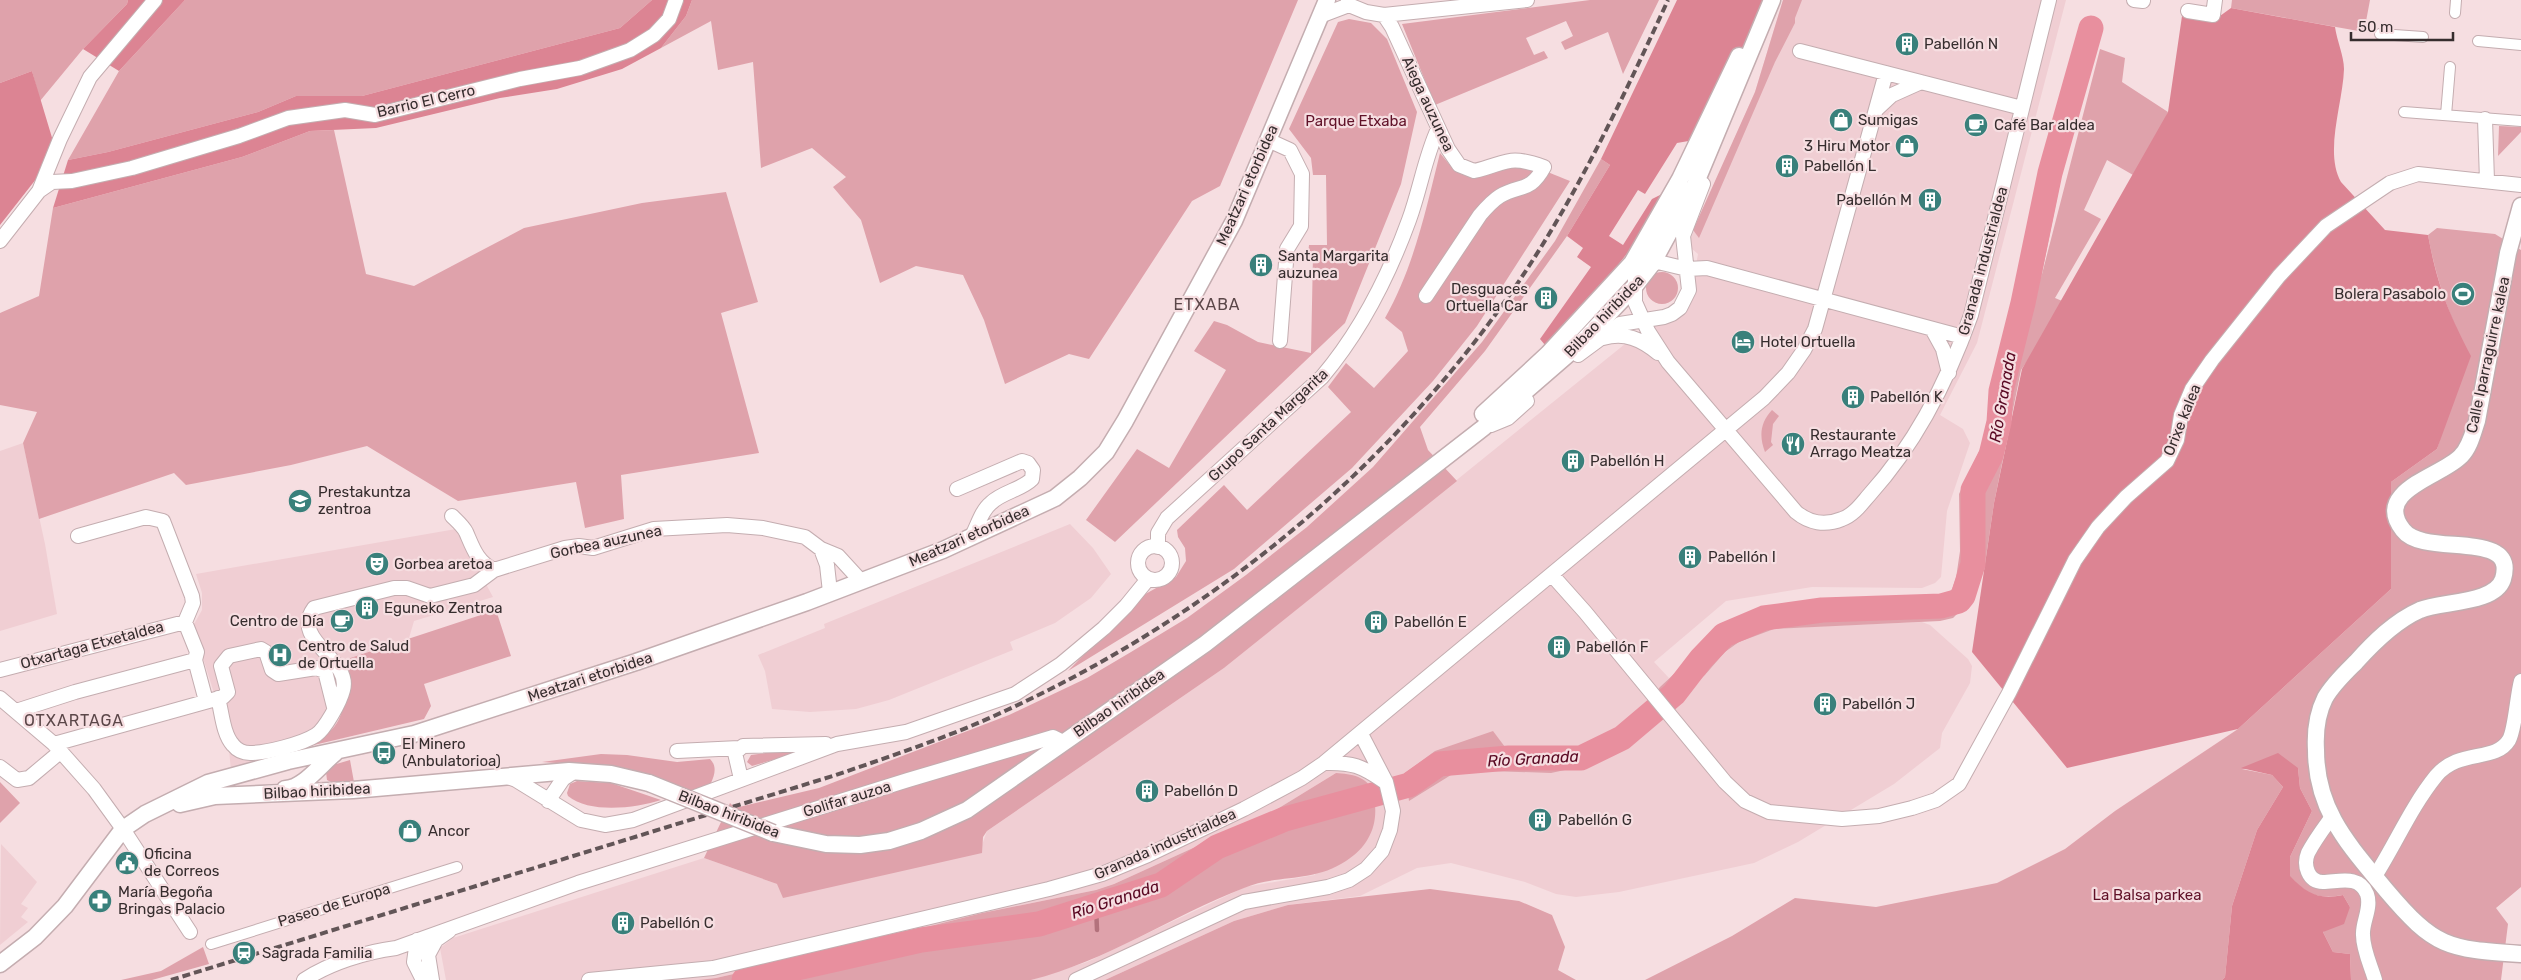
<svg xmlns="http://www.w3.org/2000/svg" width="2521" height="980" viewBox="0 0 2521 980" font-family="Rubik,sans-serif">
<rect width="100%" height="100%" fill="#f6dee1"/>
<path fill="#f0ced3" d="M1783 0H2066L1977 343 1940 415 1963 429 1970 443 1947 511 1941 577 1935 583 1922 588 1812 587 1726 601 1654 662 1669 678 1661 687 1678 706 1725 652 1739 642 1758 634 1774 629 1826 626 1922 622 1930 625 1968 659 1972 666 1970 683 1942 733 1940 748 1894 784 1798 842 1754 863 1619 892 1576 897 1556 894 1525 882 1451 863 1417 868 1360 896 1288 905 1234 921 1105 980H1031L1087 962 1245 887 1315 875 1336 773 1274 811 1114 884 1096 890 982 913 811 956 716 978 698 980H446L440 948 453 938 704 858 777 884 982 845 987 831 1224 668 1625 344 1653 322 1667 320 1694 276 1698 254 1691 248 1689 242 1755 92Z
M23 443 45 544 57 614 0 631V451Z
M1070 524 1093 548 1111 574 1091 598 1055 623 1010 642 1013 650 889 700 856 709 810 712 772 709 765 671 758 655 825 628 824 624Z
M456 529 493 597 414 621 409 638 341 661 345 698 336 725 329 734 317 742 231 771 228 738 193 626 202 610V593L196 574Z
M1 844 37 882 21 904 28 908 21 917 28 922 0 945Z"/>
<path fill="#dfa2ab" d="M0 0H128L127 4 83 49 40 101 32 71 0 83Z
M185 0H652L620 28 362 96H296L258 112 108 152 68 160 119 71Z
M692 0H1298L1220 186 1192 201 1089 359 1069 354 1005 384 984 320 963 275 916 266 880 283 861 220 833 187 846 177 812 148 761 168 753 62 718 70 711 21 661 48 686 16Z
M1590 0H1659L1623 74 1608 32 1565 50 1561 42 1573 36 1566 21 1526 38 1534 55 1544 51 1548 58 1435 105 1402 24Z
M1783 0H1802L1795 18V23L1775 62 1699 238 1693 230 1755 92Z
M2232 0H2370L2364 32 2231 8Z
M1349 19 1371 23 1387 39 1417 112 1401 184 1345 323 1115 542 1086 520 1137 449 1169 468 1226 370 1194 351 1214 321 1227 325 1258 342 1311 353 1313 255 1308 254 1309 245H1327L1326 175H1313L1311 158 1289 129 1338 22Z
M2091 28 2041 278 2100 49 2125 58 2122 82 2168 112 2140 179 2107 160 2084 210 2101 219 2055 298 2067 303 2021 370 1994 503 1984 570 1965 606 1953 618 1940 621 1774 629 1739 642 1725 652 1705 675 1638 736 1588 765 1551 773 1459 770 1409 801 1405 773 1435 751 1493 731 1505 747 1584 749 1627 727 1660 687 1693 656 1715 630 1757 609 1798 603 1931 600 1945 597 1952 589 1956 578 1960 551 1959 494 1984 441 2018 282Z
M2499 126 2521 127V132L2498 156Z
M334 130 366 274 414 286 524 228 642 203 726 192 758 302 721 313 759 453 621 475 624 519 585 528 576 482 458 501 367 446 291 465 186 485 174 473 39 519 23 443 37 412 0 405V313L39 296 53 208 242 157 310 131Z
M1440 153C1458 176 1466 182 1495 172 1501 170 1508 166 1514 165 1531 163 1554 175 1570 181L1477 326 1433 381 1352 468 1234 569 1068 671 1140 597 1176 577 1186 561 1185 548 1178 537 1177 530 1224 485 1247 510 1351 412 1328 387 1346 363 1374 388 1408 351 1402 332 1385 318C1414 267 1426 209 1440 153Z
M1601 159 1610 165 1567 236 1485 351 1420 427 1428 450 1457 481 1224 668 987 831 983 837 982 853 783 898 777 884 704 858 730 803 735 808 819 788 1009 715 1087 678 1131 652 1187 618 1246 575 1307 527 1373 467 1482 342 1555 241Z
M2437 228 2495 234 2521 250V887L2496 908 2508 924 2501 980H2351L2350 954 2333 952 2323 932 2350 907 2343 895C2317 899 2309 896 2290 877V857L2312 811 2300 788 2298 768 2242 769 2272 775 2283 787 2257 830 2232 906 2225 977 2222 980H1645L1732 936 1795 898 1876 907 1997 883 2065 849 2115 811 2238 729 2391 589V482L2437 449 2467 352C2448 312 2436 279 2428 235Z
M1646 288a16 16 0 1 1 32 0a16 16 0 1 1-32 0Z
M1772 410 1779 416 1773 424 1771 442 1773 445 1765 452C1759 436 1760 423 1772 410Z
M496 610 511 656 424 684 431 706 424 719 297 749C348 731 346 710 341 661Z
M800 748 797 753 752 766 747 762 751 755Z
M601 754 627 755 677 762 710 759C717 766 715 774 711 783L692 791 654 777 612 767 542 762Z
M350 760 354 782 333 783 327 780 326 772 333 765Z
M1336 773C1351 774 1368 776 1373 793 1380 821 1371 845 1346 861 1313 883 1277 874 1244 888 1171 916 1107 961 1031 980H698L716 978 811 956 982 913 1096 890 1114 884 1274 811Z
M577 781 611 783 661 800C636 808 590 814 568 796L567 793 570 784Z
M0 782 20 803 0 823Z
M1430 889 1519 901 1552 915 1565 947 1558 970 1576 980H1105L1234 921 1288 905Z
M203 947 209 964 152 980H121L161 971Z"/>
<path fill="#dc8493" d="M128 0H185L119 71 83 49 127 4Z
M652 0H692L686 16 661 48 622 69 557 89 500 98 376 128 310 131 242 157 53 208 68 160 108 152 258 112 296 96H362L620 28Z
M1677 0H1766L1700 139 1677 143 1645 194 1638 190 1609 236 1623 245 1652 199 1662 194 1637 241 1614 270 1579 311 1545 345 1540 339 1591 267 1577 257 1583 248 1567 236 1610 165 1601 159Z
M2231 8 2335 27C2337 41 2344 56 2344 69 2343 103 2324 152 2341 182L2385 230 2428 235C2437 284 2448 312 2471 356L2437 449 2391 482V589L2238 729 2067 768 1972 652 1994 503 2022 369 2168 112 2182 16 2213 21Z
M32 71 53 141 40 174 0 225V83Z
M2278 753 2298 768 2300 788 2312 811 2290 857V876C2307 894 2319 900 2343 895L2350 907 2344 924 2323 932 2333 952 2350 954 2351 980H2222L2225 977 2232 906 2257 830 2283 787 2272 775 2241 768Z"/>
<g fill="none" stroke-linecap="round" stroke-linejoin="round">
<path stroke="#b3727c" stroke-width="4.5" d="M1096 906 1097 930"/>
<path stroke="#e88f9e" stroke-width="25" d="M744 980 921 940 1039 924 1161 885 1217 847 1285 819 1409 785 1439 764 1509 758H1581L1622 738 1674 694 1701 659 1724 635 1764 618 1822 610 1941 606 1959 601 1963 596 1973 564V490L1991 455 1999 422 2001 391 2023 303 2050 173 2091 28"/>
<g stroke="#c4adb0" stroke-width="12">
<path id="pedestrian" d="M2455 13 2456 0
M2380 34 2423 37
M2478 41 2521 45
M2404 112 2521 121
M2446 115 2450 67
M211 944 457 867"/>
</g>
<g stroke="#c4adb0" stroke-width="16">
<path id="minor" d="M2134 0 2143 1
M1349 5 1366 12 1384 15 1527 0
M2188 11 2213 15 2215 0
M1384 15 1392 27 1448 149 1459 165 1474 171C1508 163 1507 154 1544 167 1530 193 1520 184 1500 196 1492 201 1486 208 1480 215L1426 296
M1320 16 1349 5 1348 0
M1800 51 2022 108
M1877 109 1892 95 1921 82
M2485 119 2487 181
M1268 140 1290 150 1302 174 1301 226 1287 249 1280 341
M1683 188 1645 255 1635 278V302L1648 331 1668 362 1796 512C1809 523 1825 526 1842 519 1854 515 1862 503 1870 494 1917 442 1948 380 1971 315L2049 0
M39 191 52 182 72 181 132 168 239 136 288 118 345 110 375 115 520 79 580 68 630 50 654 35 669 19 676 0
M0 241 39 191 60 139 90 77 155 0
M1645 267 1658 262 1687 269 1707 268 1963 337
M1932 329 1943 349 1949 373
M1603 338C1625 332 1641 339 1658 353
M1578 355 1620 324 1664 317 1672 314 1680 308 1689 290 1683 236 1703 184
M1491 425 1508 418 1527 401
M957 489 1022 461 1028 463 1033 470 1032 479C1021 490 1002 492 991 503 982 510 978 524 973 534
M452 516C457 521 463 526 466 532 473 548 477 562 494 570
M78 536 146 517 163 521 192 596 193 603 185 622
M1138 563a17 17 0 1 1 34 0a17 17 0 1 1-34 0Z
M1158 547V533L1167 518 1322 377C1360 332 1389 275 1409 220 1420 190 1425 157 1438 129
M821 549 827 565 830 592
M1552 575 1585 612 1725 782 1745 801 1769 812 1842 819 1879 816 1912 808 1936 800 1959 784 2009 693 2075 560 2098 527 2126 497 2167 461 2177 440 2181 415 2192 389 2212 360 2279 276 2326 226 2390 183 2418 174 2521 185
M0 670 185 622 197 652 195 660 206 701
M0 698 54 744 94 789 123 829 190 932
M218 698C222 713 223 734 233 745 237 750 243 753 250 753 266 753 302 744 316 735 325 729 340 702 343 690 352 659 290 641 314 608L394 588H407L430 596 474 585 494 570 565 548 579 546 593 548 654 529 727 525 763 528 805 537 821 549 838 556 860 580
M16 711 75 692 195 660
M54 744 223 697 228 692 221 666 229 656 261 649 266 652 272 670 278 674 316 668 325 671 334 707
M677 751 739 748
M1324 763C1352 762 1362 766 1385 782
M0 767 17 780 29 778 60 752
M505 776 516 780 581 820 605 825 633 820 837 744 906 732 1015 694 1061 664 1104 628 1126 606 1148 579
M741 779 735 753 743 746 826 744
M548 801 563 779 575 771
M2331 818C2323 829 2314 841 2308 853 2303 865 2308 882 2323 882 2338 882 2359 874 2367 894 2372 908 2362 922 2363 935 2363 950 2371 966 2375 980
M2375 876C2396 843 2411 807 2436 776 2459 748 2495 763 2509 740 2515 730 2517 695 2521 681
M417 940 414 962 423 980
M423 948 428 955 432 980
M428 955 436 940 449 931
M304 980C330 963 365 952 396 948L578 883 908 780 1053 737 1063 742
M589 980 713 968 1049 889 1102 874 1148 855 1244 809 1302 778 1324 763 1764 398 1788 373 1804 350 1815 329 1886 73
M1076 980 1244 902 1328 887 1349 880 1366 869 1382 851 1390 830 1393 811 1386 782 1361 734"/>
</g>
<g stroke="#c4adb0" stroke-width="19">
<path id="tertiary" d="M2521 206 2508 253 2477 421C2473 433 2470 447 2461 456 2443 476 2372 490 2403 530 2424 558 2518 528 2503 579 2495 604 2442 601 2420 610 2395 621 2374 642 2356 662 2345 673 2333 684 2325 698 2317 714 2315 733 2316 750 2316 811 2349 845 2386 890 2435 948 2447 949 2521 954
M1483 414 1548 354 1632 263 1680 179 1739 56
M285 789C303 789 321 764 335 753
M180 804 215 796 353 790 569 771 611 774 649 783
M773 833 826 844 860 845 889 841 921 831 967 810 1205 644 1483 428 1581 343 1634 287 1652 264 1695 185 1772 0
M0 964 35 937 65 906 123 829 145 814 208 783 288 761 414 734 636 662 807 602 943 550 1055 498 1080 478 1106 452 1125 421 1234 221 1327 0"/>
</g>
<use href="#pedestrian" stroke="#fff" stroke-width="10"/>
<use href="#minor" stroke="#fff" stroke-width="14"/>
<use href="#tertiary" stroke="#fff" stroke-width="16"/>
<path stroke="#625557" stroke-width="4" stroke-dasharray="8 4" stroke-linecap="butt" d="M171 980 836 775C894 755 952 736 1007 710 1211 616 1387 472 1515 287 1576 198 1623 98 1668 0"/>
<g stroke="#c4adb0" stroke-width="19" stroke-linecap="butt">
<path id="tertiary-bridge" d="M649 783 773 833"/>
</g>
<use href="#tertiary-bridge" stroke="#fff" stroke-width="16"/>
</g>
<defs>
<g id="building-disc" transform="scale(1.25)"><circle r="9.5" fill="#39807b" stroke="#f6dee1"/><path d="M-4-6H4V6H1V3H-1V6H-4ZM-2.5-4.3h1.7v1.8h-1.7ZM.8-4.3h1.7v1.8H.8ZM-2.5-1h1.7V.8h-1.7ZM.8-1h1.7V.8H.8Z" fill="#fff"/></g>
<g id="shop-disc" transform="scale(1.25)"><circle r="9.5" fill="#39807b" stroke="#f6dee1"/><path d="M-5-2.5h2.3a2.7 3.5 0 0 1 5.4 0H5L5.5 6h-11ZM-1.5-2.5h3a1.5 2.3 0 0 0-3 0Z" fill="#fff"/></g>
<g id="cafe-disc" transform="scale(1.25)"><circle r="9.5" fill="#39807b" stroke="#f6dee1"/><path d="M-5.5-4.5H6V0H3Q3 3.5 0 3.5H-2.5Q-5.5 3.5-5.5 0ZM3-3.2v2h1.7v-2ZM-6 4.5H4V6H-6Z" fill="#fff"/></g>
<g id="stadium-disc" transform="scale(1.25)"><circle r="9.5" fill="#39807b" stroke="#f6dee1"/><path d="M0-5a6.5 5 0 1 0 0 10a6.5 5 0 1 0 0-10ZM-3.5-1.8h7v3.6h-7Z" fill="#fff"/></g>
<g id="hotel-disc" transform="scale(1.25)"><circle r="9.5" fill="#39807b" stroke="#f6dee1"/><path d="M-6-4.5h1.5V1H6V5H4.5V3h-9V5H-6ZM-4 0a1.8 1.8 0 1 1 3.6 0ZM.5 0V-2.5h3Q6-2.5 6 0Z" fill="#fff"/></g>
<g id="restaurant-disc" transform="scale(1.25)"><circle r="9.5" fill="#39807b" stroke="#f6dee1"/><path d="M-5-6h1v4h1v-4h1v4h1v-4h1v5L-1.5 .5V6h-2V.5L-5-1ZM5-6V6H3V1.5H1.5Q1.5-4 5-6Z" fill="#fff"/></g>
<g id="school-disc" transform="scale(1.25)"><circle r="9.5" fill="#39807b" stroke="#f6dee1"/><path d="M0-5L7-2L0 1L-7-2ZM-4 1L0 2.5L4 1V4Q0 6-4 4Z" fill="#fff"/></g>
<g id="theatre-disc" transform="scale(1.25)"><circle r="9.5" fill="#39807b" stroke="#f6dee1"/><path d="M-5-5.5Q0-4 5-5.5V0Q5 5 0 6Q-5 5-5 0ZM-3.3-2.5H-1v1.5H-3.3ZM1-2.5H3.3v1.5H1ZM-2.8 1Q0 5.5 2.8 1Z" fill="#fff"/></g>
<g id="hospital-disc" transform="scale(1.25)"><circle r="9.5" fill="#39807b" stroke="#f6dee1"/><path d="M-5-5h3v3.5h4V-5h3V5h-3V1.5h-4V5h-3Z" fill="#fff"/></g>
<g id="bus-disc" transform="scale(1.25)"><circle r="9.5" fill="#39807b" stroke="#f6dee1"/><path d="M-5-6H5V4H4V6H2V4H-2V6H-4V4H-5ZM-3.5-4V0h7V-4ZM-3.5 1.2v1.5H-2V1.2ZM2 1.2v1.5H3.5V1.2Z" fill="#fff"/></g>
<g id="civic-disc" transform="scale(1.25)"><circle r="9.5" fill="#39807b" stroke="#f6dee1"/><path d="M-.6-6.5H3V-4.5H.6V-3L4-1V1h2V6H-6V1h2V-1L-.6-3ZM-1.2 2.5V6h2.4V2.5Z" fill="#fff"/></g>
<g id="pharmacy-disc" transform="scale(1.25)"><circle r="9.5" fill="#39807b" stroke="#f6dee1"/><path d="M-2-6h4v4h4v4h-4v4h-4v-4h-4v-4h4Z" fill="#fff"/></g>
<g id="station-disc" transform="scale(1.25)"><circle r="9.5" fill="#39807b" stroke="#f6dee1"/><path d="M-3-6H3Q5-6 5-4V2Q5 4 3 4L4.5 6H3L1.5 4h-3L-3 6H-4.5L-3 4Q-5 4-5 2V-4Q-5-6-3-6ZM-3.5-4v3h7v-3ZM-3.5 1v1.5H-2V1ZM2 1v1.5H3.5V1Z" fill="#fff"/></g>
</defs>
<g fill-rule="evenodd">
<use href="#building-disc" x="1907" y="44"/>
<use href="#shop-disc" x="1841" y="120"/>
<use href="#cafe-disc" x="1976" y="125"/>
<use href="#shop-disc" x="1907" y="146"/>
<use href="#building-disc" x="1787" y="166"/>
<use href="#building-disc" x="1930" y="200"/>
<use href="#building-disc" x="1261" y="265"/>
<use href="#stadium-disc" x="2463" y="294"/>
<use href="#building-disc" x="1546" y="298"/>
<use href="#hotel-disc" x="1743" y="342"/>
<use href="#building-disc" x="1853" y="397"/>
<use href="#restaurant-disc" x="1793" y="444"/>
<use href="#building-disc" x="1573" y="461"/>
<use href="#school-disc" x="300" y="501"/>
<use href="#building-disc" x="1690" y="557"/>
<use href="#theatre-disc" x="377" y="564"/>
<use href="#building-disc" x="367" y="608"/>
<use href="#cafe-disc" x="342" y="621"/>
<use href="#building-disc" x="1376" y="622"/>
<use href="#building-disc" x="1559" y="647"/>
<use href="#hospital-disc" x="280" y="655"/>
<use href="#building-disc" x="1825" y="704"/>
<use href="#bus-disc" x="384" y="753"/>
<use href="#building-disc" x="1147" y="791"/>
<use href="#building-disc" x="1540" y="820"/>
<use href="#shop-disc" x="410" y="831"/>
<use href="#civic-disc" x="127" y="863"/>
<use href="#pharmacy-disc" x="100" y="901"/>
<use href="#building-disc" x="623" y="923"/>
<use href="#station-disc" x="244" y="953"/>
</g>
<g text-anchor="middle" stroke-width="4.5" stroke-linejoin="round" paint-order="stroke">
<g font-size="15" fill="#362d2e" stroke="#f6dee1" text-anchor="start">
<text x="1924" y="49">Pabellón N</text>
<text x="1858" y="125">Sumigas</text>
<text x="1994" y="130">Café Bar aldea</text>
<text x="1890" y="151" text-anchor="end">3 Hiru Motor</text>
<text x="1804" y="171">Pabellón L</text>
<text x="1912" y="205" text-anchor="end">Pabellón M</text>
<text x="1278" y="261">Santa Margarita<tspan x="1278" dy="17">auzunea</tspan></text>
<text x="1528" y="294" text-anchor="end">Desguaces<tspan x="1528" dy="17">Ortuella Car</tspan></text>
<text x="2446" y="299" text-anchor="end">Bolera Pasabolo</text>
<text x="1760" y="347">Hotel Ortuella</text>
<text x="1870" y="402">Pabellón K</text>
<text x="1810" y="440">Restaurante<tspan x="1810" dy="17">Arrago Meatza</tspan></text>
<text x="1590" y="466">Pabellón H</text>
<text x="318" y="497">Prestakuntza<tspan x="318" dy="17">zentroa</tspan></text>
<text x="1708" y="562">Pabellón I</text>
<text x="394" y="569">Gorbea aretoa</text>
<text x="384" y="613">Eguneko Zentroa</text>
<text x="324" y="626" text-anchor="end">Centro de Día</text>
<text x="1394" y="627">Pabellón E</text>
<text x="298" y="651">Centro de Salud<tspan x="298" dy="17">de Ortuella</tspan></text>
<text x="1576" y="652">Pabellón F</text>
<text x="1842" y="709">Pabellón J</text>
<text x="402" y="749">El Minero<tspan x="402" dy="17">(Anbulatorioa)</tspan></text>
<text x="1164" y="796">Pabellón D</text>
<text x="1558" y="825">Pabellón G</text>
<text x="428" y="836">Ancor</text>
<text x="144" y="859">Oficina<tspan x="144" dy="17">de Correos</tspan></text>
<text x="118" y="897">María Begoña<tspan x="118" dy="17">Bringas Palacio</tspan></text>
<text x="640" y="928">Pabellón C</text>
<text x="262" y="958">Sagrada Familia</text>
</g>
<g font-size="15" fill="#362d2e" stroke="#f6dee1">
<text transform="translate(426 101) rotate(-13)" y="5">Barrio El Cerro</text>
<text transform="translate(1428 104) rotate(65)" y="5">Aiega auzunea</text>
<text transform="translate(1247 185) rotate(-66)" y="5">Meatzari etorbidea</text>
<text transform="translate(1983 261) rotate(-75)" y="5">Granada industrialdea</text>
<text transform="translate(1604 316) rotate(-46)" y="5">Bilbao hiribidea</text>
<text transform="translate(2488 355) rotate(-78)" y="5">Calle Iparraguirre kalea</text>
<text transform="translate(2182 420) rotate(-68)" y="5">Orixe kalea</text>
<text transform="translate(1268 425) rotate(-43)" y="5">Grupo Santa Margarita</text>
<text transform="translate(969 536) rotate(-24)" y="5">Meatzari etorbidea</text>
<text transform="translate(606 542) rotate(-12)" y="5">Gorbea auzunea</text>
<text transform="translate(92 645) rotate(-15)" y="5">Otxartaga Etxetaldea</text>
<text transform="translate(590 677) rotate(-18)" y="5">Meatzari etorbidea</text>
<text transform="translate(1119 703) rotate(-35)" y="5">Bilbao hiribidea</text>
<text transform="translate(317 791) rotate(-3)" y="5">Bilbao hiribidea</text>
<text transform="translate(847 799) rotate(-17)" y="5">Golifar auzoa</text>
<text transform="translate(729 814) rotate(21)" y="5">Bilbao hiribidea</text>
<text transform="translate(1165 844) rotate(-24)" y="5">Granada industrialdea</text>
<text transform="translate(334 905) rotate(-17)" y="5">Paseo de Europa</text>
</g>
<g font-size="15" fill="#601128" stroke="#f6dee1">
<text x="1356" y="126">Parque Etxaba</text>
<text x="2147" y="900">La Balsa parkea</text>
</g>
<g font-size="16" letter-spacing="1" fill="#5b4749" stroke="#f6dee1">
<text x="1207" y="310">ETXABA</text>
<text x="74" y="726">OTXARTAGA</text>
</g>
<g font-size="16" font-style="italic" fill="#590822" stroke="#f6dee1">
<text transform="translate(2002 397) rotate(-80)" y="6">Río Granada</text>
<text transform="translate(1533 758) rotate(-3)" y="6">Río Granada</text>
<text transform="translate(1115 899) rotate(-18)" y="6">Río Granada</text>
</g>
</g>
<path d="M2351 32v8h102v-8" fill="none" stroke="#362d2e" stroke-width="2.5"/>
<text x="2358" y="32" font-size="15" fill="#362d2e" stroke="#f6dee1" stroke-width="4" paint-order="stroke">50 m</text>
</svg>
